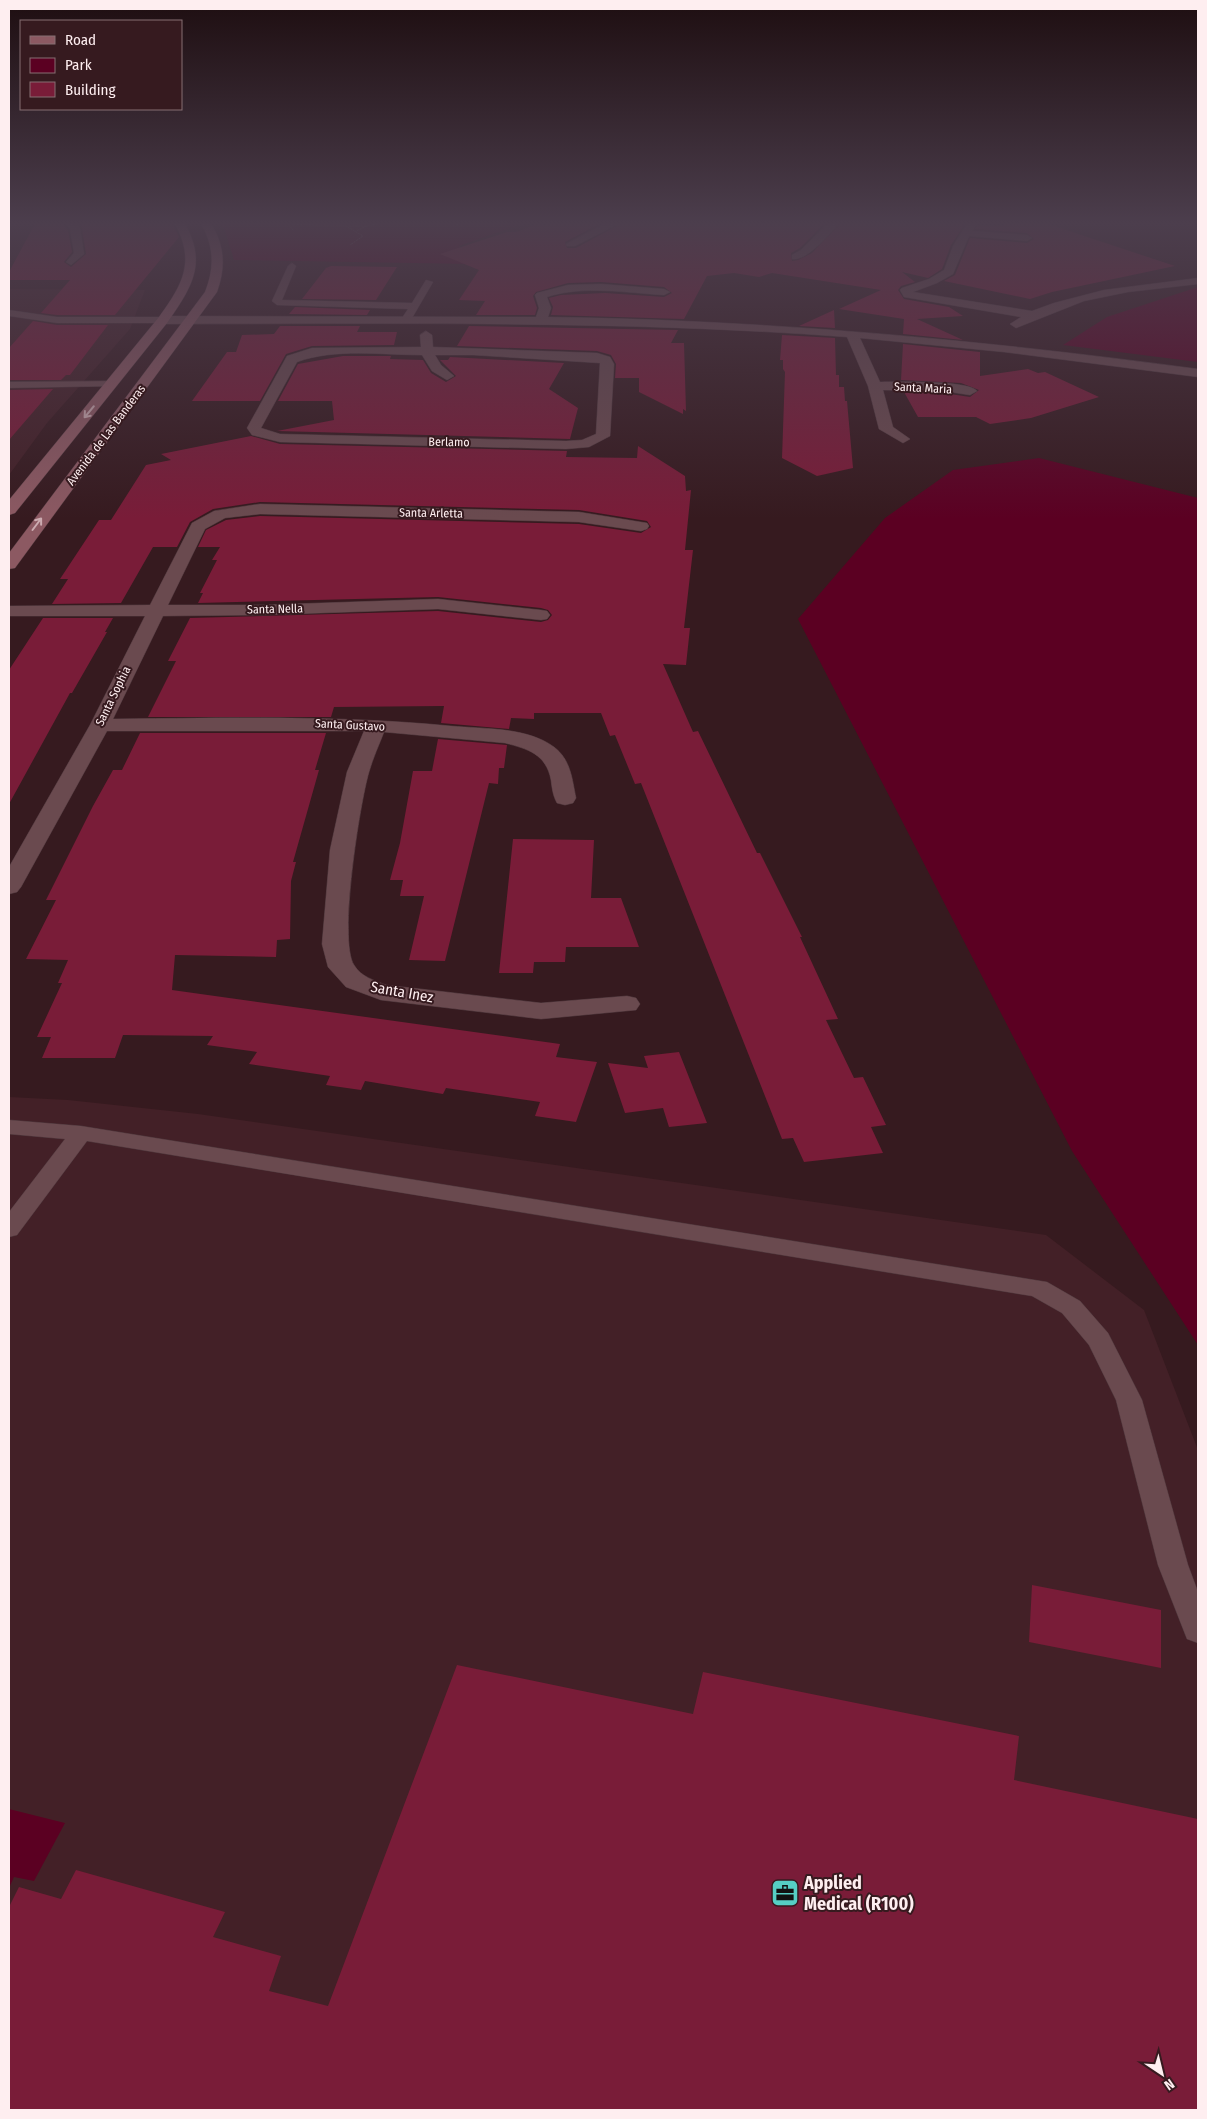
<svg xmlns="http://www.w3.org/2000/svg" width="1207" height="2119" viewBox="0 0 1207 2119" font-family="'Fira Sans Condensed',sans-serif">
<rect width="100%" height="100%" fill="#361a1f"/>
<path fill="#432027" d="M9 289 145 290 130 329 47 423 9 475Z
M9 1097 68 1100 198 1114 1046 1235 1144 1310 1198 1450V2110H9Z"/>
<path fill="#5b0022" d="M528 222 459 246 470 264 234 260 224 228 219 223Z
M1198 287V362L1063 345 1107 317Z
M1039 458 1198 498V1345L1072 1151 798 619 885 518 953 470Z
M9 1809 65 1823 34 1881 14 1877 9 1888Z"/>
<path fill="#791c38" d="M36 222H62L68 230 72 252 64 262 71 267 86 254 82 228 78 222H172L179 237 115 315H57L41 313 70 280H9V272Z
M550 222H603L565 242 567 248H576L624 222H826L800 248 791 253 792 261 798 260 812 253 842 222 965 224 951 245 942 269 928 278 902 272 915 282 901 286 898 290 904 299 949 307 963 316 917 319 963 340 903 334 904 319 839 309 881 290 772 273 759 277 734 273 707 276 684 319 551 315 553 307 549 298 561 295 605 293 664 297 672 293 664 287 601 282 568 283 536 292 533 296 537 308 535 315H476L485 301 459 300 479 270 440 254 507 232H517L536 224 546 225Z
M1005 222H1042L1175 266 1052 292 1030 299 944 281 955 275 970 238 1027 243 1034 239 1027 233 975 229 978 225 1002 226Z
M331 266 397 267 376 300 302 299 326 268Z
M295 307 370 310 367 315 289 314Z
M834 310 835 328 799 326Z
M33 321 57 325H108L70 375H66L61 380H9V348Z
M280 326H360L357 332H397L394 345 312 346 286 354 260 401H192L227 352H236L242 335 274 334Z
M469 326 678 330 671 343H684L686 411 683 409V414L639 392V378H615L616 364 611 355 597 351 457 346Z
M782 335 835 338 836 375H839V387H844L845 401H847L853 468 817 476 782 458 785 372 783 369V360H780Z
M903 344 980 352V376L1028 369 1038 373 1045 372 1099 397 1031 418 990 424 976 417H918L904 392 943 393 970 397 979 390 961 383 901 380Z
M343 356H391L390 359 423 360 431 373 446 382 456 376 440 360H448L450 357 564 363 549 389 578 408 570 439 277 431 334 420 332 401H278L298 364Z
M53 389 9 440V390Z
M251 436 280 444 567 451 566 457 637 458 638 446 685 476 686 491 691 490 685 550H693L684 628H690L686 665 663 664 693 732 698 731 757 853H760L802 937H800L838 1019 826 1020 854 1078 863 1077 886 1125 871 1127 883 1153 804 1162 793 1138 782 1139 641 783 635 784 615 735 610 736 601 713H534V719L511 718 509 729 441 723 444 706 334 707 331 717H148L176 661H168L190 618 438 611 541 622 548 620 552 615 548 610 541 608 438 597 198 603 203 593H200L217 560H212L220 547H198L206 530 226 520 260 516 579 524 641 533 651 527 647 521 579 510 260 502 213 509 190 522 177 547H153L121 603 52 604 68 579H60L99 520H111L146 465 171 460 161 454Z
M43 618H113L105 632H107L72 693H70L9 804V670Z
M140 733H326L315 770H319L293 862H296L291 881 290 939 277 940 276 957 175 955 172 990 560 1044 556 1057 597 1062 576 1122 535 1116 540 1102 446 1088 443 1094 365 1081 361 1090 326 1085 330 1076 249 1064 257 1052 207 1045 213 1036 123 1035 115 1058H42L51 1037H37L62 983H58L68 960 26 959 56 900H46L93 806 113 770H122Z
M438 739 507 745 504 768H499L498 784 489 783 445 961 409 960 424 896H400L403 880H390L400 843 413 771H432Z
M513 839 594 840 591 898H621L639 947H566L565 962H534L533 973H499Z
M679 1052 707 1123 669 1127 663 1108 625 1113 608 1063 648 1068 644 1056Z
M1032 1585 1161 1610V1668L1029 1642Z
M457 1665 693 1714 703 1672 1019 1736 1014 1780 1198 1819V2110H9V1907L19 1887 61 1899 76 1870 225 1912 213 1937 281 1956 269 1991 328 2006Z"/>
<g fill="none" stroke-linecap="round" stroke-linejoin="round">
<g stroke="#4e373c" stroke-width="1">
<path id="lane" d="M292 263 296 266 282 300 412 303 426 280 433 282 412 318 407 321 402 318 408 309 277 305 272 301 288 266Z
M9 310 57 317H163L168 320 163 323H57L9 316Z
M111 381 115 382V386L9 388V382Z
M9 1120 81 1126 1047 1282 1080 1301 1108 1333 1142 1400 1188 1565 1198 1592V1643L1187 1639 1158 1565 1116 1400 1089 1345 1062 1313 1032 1296 87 1141 17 1235 9 1237V1212L65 1139 9 1134Z"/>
</g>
<g stroke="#4e373c" stroke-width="1">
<path id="street" d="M64 222H75L80 228 84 254 71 265 66 262 74 253 70 229Z
M608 222H622L575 246H567L566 244Z
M829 222H840C831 233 806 262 792 259V255L801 250Z
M968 222H978L972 231 1027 235 1032 238 1027 241 969 236 953 274 937 283 913 292 1032 311 1054 303 1104 290 1198 278V284L1128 292 1084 301 1016 328 1010 324 1021 317 904 297 900 290 902 288 929 279 944 270 953 246Z
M601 284 664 289 670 292 664 295C626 293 584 285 547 297L551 308 548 317C766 320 982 340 1198 369V377L1004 352 860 338 880 382C897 382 968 380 977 391L970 395 943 391 883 390 893 427 910 439 903 443 879 429 868 386 847 337C620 320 391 324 163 324L157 320 163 316 536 317 539 308 535 295 537 293 568 285Z
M426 331 432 335 433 347 597 353 610 357 614 364 610 436 589 447 566 449 280 442 252 435 247 428 287 356 312 348 421 347 420 335ZM422 355 432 371 447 380 454 376 441 365 435 355H473L600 363 596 434 582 440 566 441 280 434 261 428 297 362C335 348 382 355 422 355Z
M260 504 579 512 647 523 649 526 647 529 641 531 579 522 260 514 225 518 205 529 168 605H262L438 599 541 610 547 611 550 615 547 619 541 620 438 609 262 615 163 616 113 719C226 718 338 715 451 726 484 729 527 727 554 747 571 760 572 779 576 798L573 803 565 805 557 803C553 796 552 788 551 780 546 754 528 749 505 743L384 732C379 745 373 758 369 772 360 803 338 940 354 965 361 977 374 980 386 985L541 1003 627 996 636 998 640 1004 636 1010 541 1019 381 1000 346 987 328 967 322 944 330 850 347 772 364 731H107L21 887 17 892 9 894V867L90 725 145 616H9V606L150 605 192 523 214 511Z"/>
</g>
<g stroke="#4e373c" stroke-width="1">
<path id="secondary" d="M174 222H184C208 263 192 287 167 323L15 513 9 515V500L159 317C183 284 196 261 174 222Z
M200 222H210C225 245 226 267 217 292L15 568 9 569V553L205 292C215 267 214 245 200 222Z"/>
</g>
<path stroke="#856e72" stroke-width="1" stroke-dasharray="2 1" stroke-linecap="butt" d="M286 222 294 231
M451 222 458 225
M288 224 346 226 363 236 350 245
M349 226H367L356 231
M367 226 386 222"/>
<use href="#lane" fill="#6a4a4f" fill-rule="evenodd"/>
<use href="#street" fill="#6a4a4f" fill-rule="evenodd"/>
<use href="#secondary" fill="#8c5962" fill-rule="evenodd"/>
</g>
<defs><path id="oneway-shaft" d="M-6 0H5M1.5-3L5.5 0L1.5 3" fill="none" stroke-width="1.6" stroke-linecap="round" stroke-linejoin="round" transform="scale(1.25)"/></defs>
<g stroke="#cbabb0">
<use href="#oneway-shaft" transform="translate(89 412) rotate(130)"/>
<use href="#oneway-shaft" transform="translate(37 524) rotate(-53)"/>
</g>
<linearGradient id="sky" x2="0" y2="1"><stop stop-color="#1e0e11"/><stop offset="0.43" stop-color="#4c3e4d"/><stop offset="1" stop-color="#4c3e4d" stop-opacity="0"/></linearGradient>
<rect width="1207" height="519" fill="url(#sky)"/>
<defs>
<g id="office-square" transform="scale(1.4375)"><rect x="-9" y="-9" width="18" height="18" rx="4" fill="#56cec4" stroke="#361a1f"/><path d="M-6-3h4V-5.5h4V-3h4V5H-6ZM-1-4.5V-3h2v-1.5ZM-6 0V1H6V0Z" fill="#111"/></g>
</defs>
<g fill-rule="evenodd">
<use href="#office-square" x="785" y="1893"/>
</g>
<g text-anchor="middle" stroke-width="4" stroke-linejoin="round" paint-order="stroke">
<g font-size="12" fill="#feeef0" stroke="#361a1f">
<text transform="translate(923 388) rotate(3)" y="4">Santa Maria</text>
<text transform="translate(106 435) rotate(-53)" y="4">Avenida de Las Banderas</text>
<text transform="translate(449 442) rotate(1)" y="4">Berlamo</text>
<text transform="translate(431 513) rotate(1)" y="4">Santa Arletta</text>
<text transform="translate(275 609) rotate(-1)" y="4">Santa Nella</text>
<text transform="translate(113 696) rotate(-64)" y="4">Santa Sophia</text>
<text transform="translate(350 725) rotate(3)" y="4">Santa Gustavo</text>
</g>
<g font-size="15" fill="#feeef0" stroke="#361a1f">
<text transform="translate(402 992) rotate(10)" y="5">Santa Inez</text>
</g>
<g font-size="18" font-weight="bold" fill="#feeef0" stroke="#361a1f" text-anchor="start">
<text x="804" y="1889">Applied<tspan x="804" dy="21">Medical (R100)</tspan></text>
</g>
</g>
<rect width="1207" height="2119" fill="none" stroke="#feeef0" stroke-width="20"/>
<rect x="20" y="20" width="162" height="90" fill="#361a1f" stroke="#866f73"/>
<rect x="30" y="36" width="25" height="8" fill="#8c5962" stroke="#866f73"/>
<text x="65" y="45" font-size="15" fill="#feeef0">Road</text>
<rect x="30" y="58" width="25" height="15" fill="#5b0022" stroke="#866f73"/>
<text x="65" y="70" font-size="15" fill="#feeef0">Park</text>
<rect x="30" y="82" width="25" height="15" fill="#791c38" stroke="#866f73"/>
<text x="65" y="95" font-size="15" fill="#feeef0">Building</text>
<g transform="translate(1162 2074) rotate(145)" stroke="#361a1f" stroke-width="4" paint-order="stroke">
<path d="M0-4L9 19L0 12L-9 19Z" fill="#feeef0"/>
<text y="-8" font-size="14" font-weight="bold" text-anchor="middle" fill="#feeef0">N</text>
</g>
</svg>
